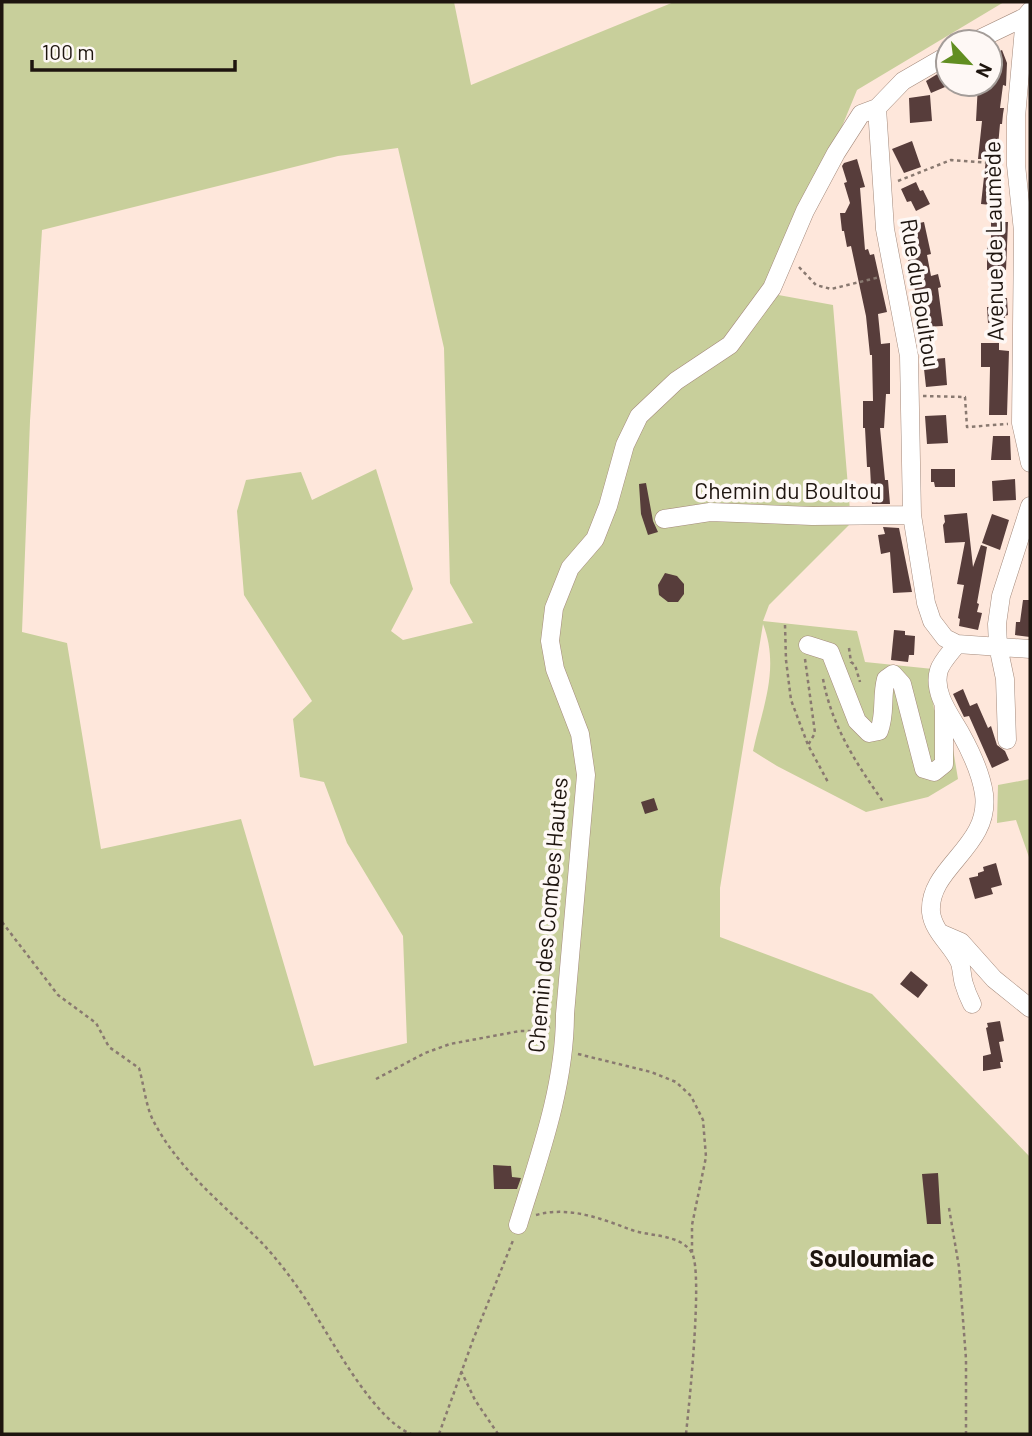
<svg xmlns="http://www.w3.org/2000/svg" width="1032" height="1436" viewBox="0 0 1032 1436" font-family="Barlow,sans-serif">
<rect width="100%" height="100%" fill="#fee7db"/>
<path fill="#c8cf9b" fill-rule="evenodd" d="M2 2H454L471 85 674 2H1004L857 90 773 294 833 305 851 523 769 605 763 621 857 631 865 662 933 669 931 681 934 709 951 737 958 779 928 797 866 812 777 766 753 751C763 706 780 668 763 624L720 888V937L872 994 1030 1157V1434H2ZM398 148 444 348 450 583 473 623 403 640 391 631 413 589 376 469 312 500 301 472 246 480 237 511 244 595 312 701 293 719 300 777 324 782 347 843 403 936 407 1043 314 1066 241 819 101 849 67 643 22 632 30 421 42 230 338 156Z
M1030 779V860L1016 820 997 823 998 785Z"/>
<path fill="#573d3b" d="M1002 50 1007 63 1006 86 1003 85 1000 108H1004L1003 114 1002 124H1000L995 179 1003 180 999 222H1008L1006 270H987V245H991V205L981 204 986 159H978L982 121H976L978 84H990V56Z
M939 73 945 87 931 93 926 81Z
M930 95 932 121 910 123 909 98Z
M912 141 921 167 904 173 892 149Z
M857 159 865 187 860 188 865 250 868 249 870 255 874 254 887 312 878 314 881 344 890 343V394H886L884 428H880L885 480H888L890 504H872L870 467H867L865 428H863V401H873L872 355H870L866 316 851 246 847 247 844 231H842L840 213H845L850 203 844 183 847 182 842 166 844 163Z
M916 182 920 191 923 190 930 204 916 211 911 201 907 202 901 189Z
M924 222 931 254 927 255 931 276 938 274 941 287 938 288 943 326 923 327 901 227Z
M1007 298 1008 315 1005 316V322L988 323 987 307H991L990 299Z
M981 343H999V350L1009 351 1007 415H989L990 367H981Z
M945 358 947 385 926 387 923 360Z
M946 415 948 443 927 444 925 416Z
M993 436H1010L1011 460H991Z
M931 469H955V487H935L934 482H931Z
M1015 479 1016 500 993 501 992 481Z
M646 483 653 521 658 532 648 535 641 514 639 484Z
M967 513 973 567 981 545 987 547 977 603 979 604 977 612 982 613 978 630 959 626 960 619 958 618 964 585 957 584 965 542 945 543 943 525 945 522 944 515Z
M992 514 1009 520 1000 550 982 543Z
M883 527 899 528 912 592 893 593 890 552 881 554 878 535 885 534Z
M665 573 677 576 684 584V594L678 602H668L659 595 658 585Z
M1023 600H1030V637L1015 635 1016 622H1020Z
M894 630 905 631V635L915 636 914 655H909L908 662 891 660Z
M963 689 970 706 977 703 988 728 991 726 997 745 1005 751 1009 760 992 768 969 716 964 717 953 694Z
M654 798 658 810 645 814 641 802Z
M996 863 1002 885 991 888 993 894 975 899 969 878 978 876V873L984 871 983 867Z
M911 971 928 985 918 998 900 984Z
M1000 1021 1004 1041 999 1042 1003 1062H1000L1001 1068 983 1071V1056L991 1054 986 1028 988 1027 987 1023Z
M493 1165 511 1166 512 1177 521 1178 517 1189H494Z
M938 1173 941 1224H927L922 1174Z"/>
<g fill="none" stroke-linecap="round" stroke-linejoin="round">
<g stroke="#a48a7c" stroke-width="19">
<path id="minor" d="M1025 17 1016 117V165L1023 231 1021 423 1030 463
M973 42 1025 17 1030 11
M948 55 903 81 877 108 885 229 909 356 912 515 926 603 932 621 945 638 957 644 1030 649
M664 519 710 512 812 516 912 515
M957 644C952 651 942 661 939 670 932 693 951 716 961 734 971 752 981 773 984 794 991 847 928 867 931 912 933 932 953 946 960 963 962 970 962 978 964 984 966 991 969 998 972 1004
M808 645 830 652 857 721 869 733 879 731C886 713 881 698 886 679L893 674 902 684 924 769 934 772 944 764V707
M1007 740 1005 679 998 646 997 624 1001 596 1030 506
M940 933 961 942 994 979 1030 1008
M518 1225C539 1157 565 1086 565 1014L586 775 580 734 555 669 550 641 554 608 570 568 595 539 608 506 625 445 639 416 676 381 730 345 772 288 805 211 836 153 861 114 877 108"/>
</g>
<path stroke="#897970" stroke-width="2.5" stroke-dasharray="3.5 3.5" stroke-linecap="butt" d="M898 181 951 160 1003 164
M799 267 816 285 831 289 880 277
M923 396 965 397 967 427 1008 424
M785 625 786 660 791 700 808 745
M849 648 851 662 855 665 860 682
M805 659 815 733 808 745 829 784
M823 679C832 727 856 763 884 803
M2 922 58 995 96 1023 109 1047 139 1068C144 1085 146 1109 155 1124 181 1172 224 1205 262 1243 279 1261 300 1289 313 1311 335 1345 374 1419 411 1434
M578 1054 651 1072 676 1082 691 1096 703 1120 706 1157 692 1225V1253
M376 1079 425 1053 450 1044 520 1031H541L550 1027
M949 1208 959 1267 966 1359V1434
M536 1215C568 1206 600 1218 629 1229 648 1237 680 1233 692 1253 703 1273 689 1406 686 1434
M461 1371 475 1400 498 1434
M439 1434 473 1340 514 1238"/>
<use href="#minor" stroke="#fff" stroke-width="18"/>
</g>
<g text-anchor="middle" stroke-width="7" stroke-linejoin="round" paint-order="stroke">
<g font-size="23" fill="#1e150f" stroke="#fef8f5">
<text transform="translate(994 241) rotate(-91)" y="8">Avenue de Laumède</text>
<text transform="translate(920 293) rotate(81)" y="8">Rue du Boultou</text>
<text x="788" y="499">Chemin du Boultou</text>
<text transform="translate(548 915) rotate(-85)" y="8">Chemin des Combes Hautes</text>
</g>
<g font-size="24" font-weight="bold" fill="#1e150f" stroke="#fef8f5">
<text x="872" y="1267">Souloumiac</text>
</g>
</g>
<rect width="1032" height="1436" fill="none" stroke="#1e150f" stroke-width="7"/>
<g transform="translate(969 63) rotate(116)"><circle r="33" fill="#fef8f5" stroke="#a49d99" stroke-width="2"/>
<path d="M0-5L12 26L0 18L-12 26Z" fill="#618e21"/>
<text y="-10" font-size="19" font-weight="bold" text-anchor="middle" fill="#1e150f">N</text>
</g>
<path d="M32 60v10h203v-10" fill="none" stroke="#1e150f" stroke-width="3.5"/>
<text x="42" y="60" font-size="21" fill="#1e150f" stroke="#fef8f5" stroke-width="5" paint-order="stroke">100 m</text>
</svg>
